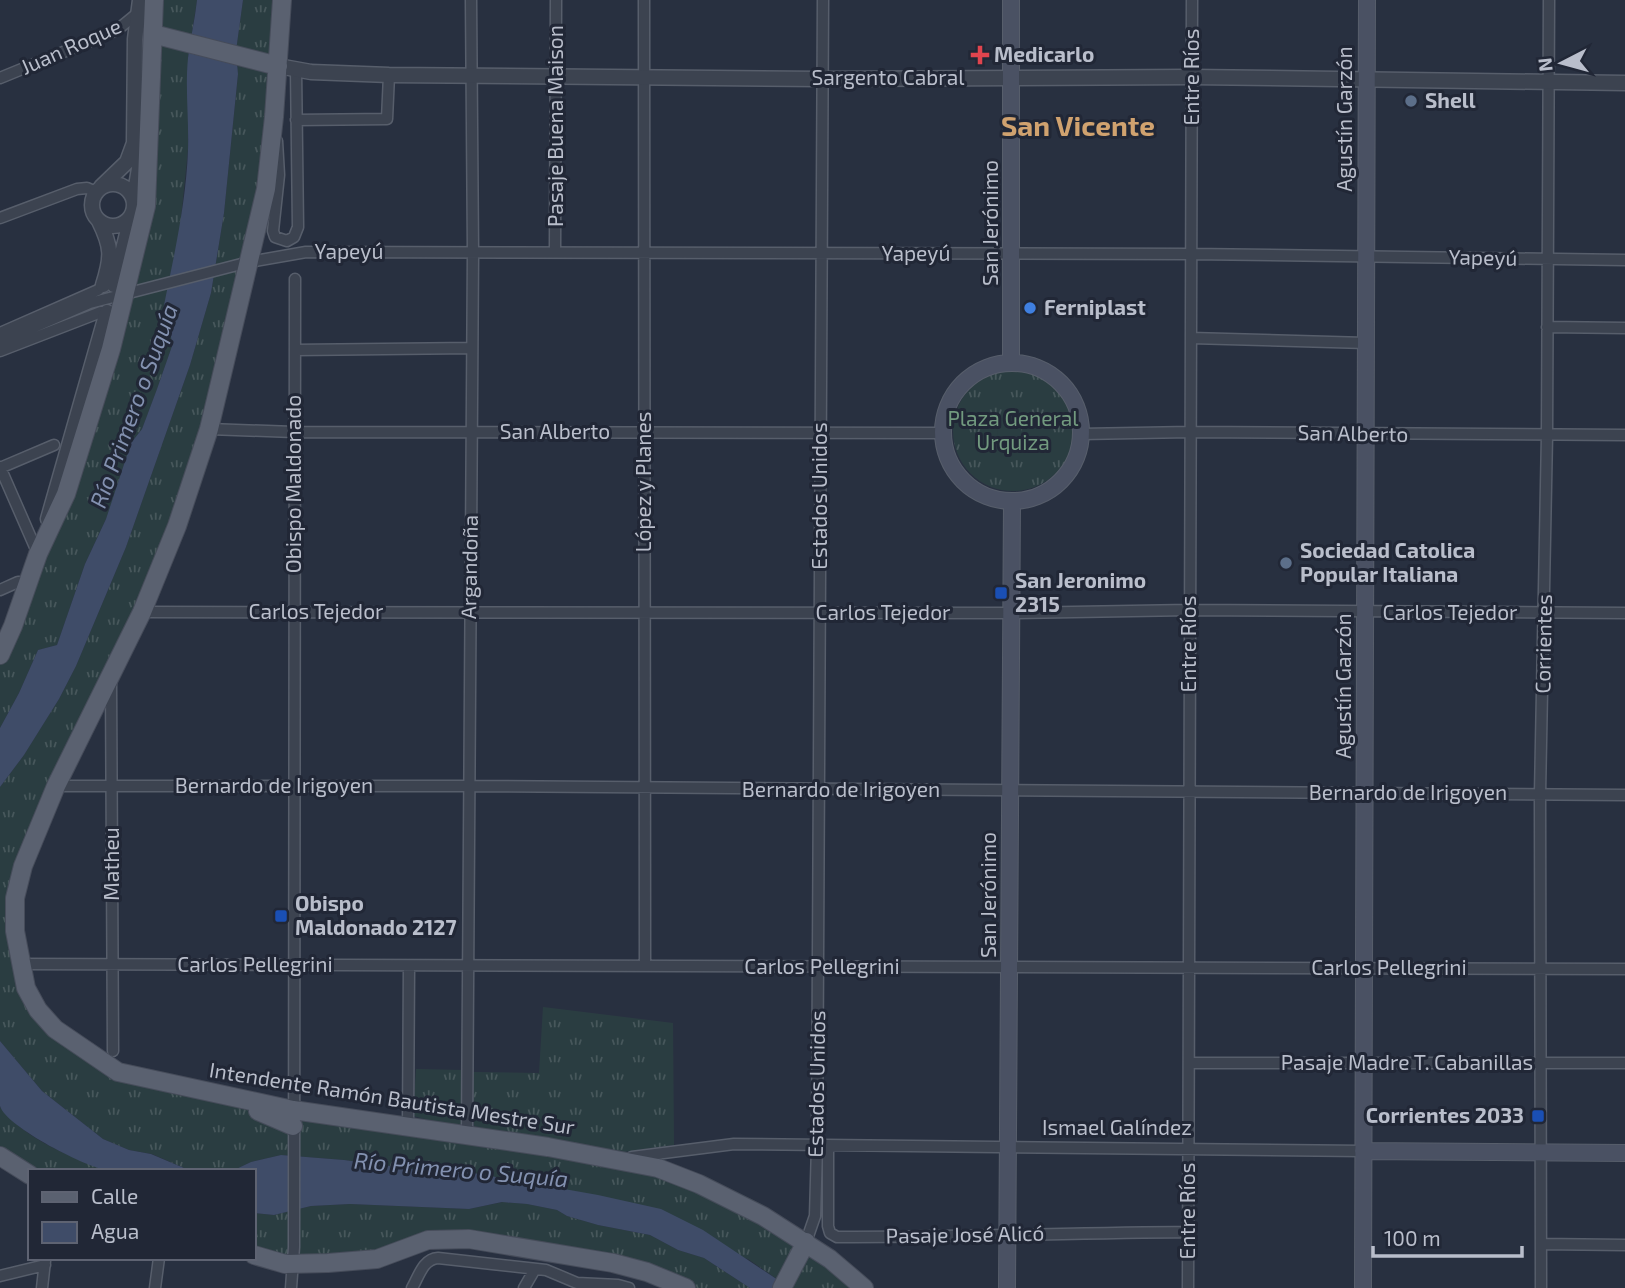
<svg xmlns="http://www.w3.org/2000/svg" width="1625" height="1288" viewBox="0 0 1625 1288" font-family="'Exo 2',sans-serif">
<defs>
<pattern id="grass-tufts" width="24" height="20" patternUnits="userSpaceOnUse" patternTransform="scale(1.75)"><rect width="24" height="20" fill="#2a3d41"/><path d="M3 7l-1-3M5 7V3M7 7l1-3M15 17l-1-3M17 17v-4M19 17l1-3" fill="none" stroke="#47575b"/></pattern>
</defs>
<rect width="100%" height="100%" fill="#283040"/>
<path fill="url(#grass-tufts)" d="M152 0H197L188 58V149L170 327 172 346 157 389 142 429 131 443 106 519 85 564 57 645 38 650 19 693 0 728V655L8 638 146 206Z
M243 0H282L274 117 205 441 17 885 32 1001 107 1065 467 1135 700 1184 864 1288H790L748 1259 468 1172 413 1169 344 1160 281 1155 251 1162 232 1171H191L152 1154 129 1150 103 1139 42 1091 0 1041V787L24 755 59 699 76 666 126 547 190 365 211 293 224 213 238 75 236 51Z
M953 431a60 60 0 1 1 120 0a60 60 0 1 1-120 0Z
M543 1007 673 1023 674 1145 609 1154 474 1126 473 1072 539 1073Z
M416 1069 463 1070 462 1128 413 1116Z
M0 1107C27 1141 68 1155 107 1171H30L0 1156Z
M503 1202 527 1204 557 1210 567 1216 598 1225 650 1235 678 1250 704 1258 750 1288H686L469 1239 384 1257 254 1255V1213L274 1215 311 1206 350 1204 469 1209Z"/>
<path fill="#2a3d41" d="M1017 418 1020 421 1023 440C1014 449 1005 448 997 440L998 421Z"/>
<path fill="#3f4c68" d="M197 0H243L236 51 238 74 224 213 211 293 190 365 126 547 76 666 59 699 24 755 0 787V728L19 693 38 650 57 645 85 564 106 519 131 443 142 429 157 389 172 346 170 328 161 320C172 264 186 207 188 150 189 119 185 89 188 58 190 39 195 20 197 0Z
M0 1041 42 1091 103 1139 129 1150 151 1154 191 1171C165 1171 137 1173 110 1171 89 1169 6 1127 0 1106 0 1094 0 1055 0 1041Z
M281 1155 344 1160 413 1169 468 1172 598 1195 661 1209 703 1230 790 1288H750L704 1258 678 1250 650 1235 598 1225 567 1216 557 1210 527 1204 502 1202 469 1209 350 1204 311 1206 274 1215 254 1213V1171H232L251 1162Z"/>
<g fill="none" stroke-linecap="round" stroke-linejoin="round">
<g stroke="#575e6b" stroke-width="13">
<path id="minor" d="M644 0 645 965
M0 78 117 30 139 12
M296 120 387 119 389 75
M277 141 279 175 273 231 275 237 287 241 294 237 298 227 296 70
M0 218 77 189 87 188 96 192
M555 252 556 0
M1547 327 1625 328
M0 333 98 290 103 285
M1191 338 1366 343
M0 342 90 303 249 262 306 252 1191 254 1625 260
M295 350 472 348
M0 351 101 312H107
M209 429 294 432 942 433
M1081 434 1190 432 1625 435
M0 467 38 554
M0 468 54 445
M0 590 18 582H29
M142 612 1012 613 1189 610 1625 613
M111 683 113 1051
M56 786H468L1625 795
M19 964 1625 969
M1189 1063H1625
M408 1126 409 966
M467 1135 473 252 471 0
M828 1146V1226L830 1233 837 1237C954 1237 1071 1233 1188 1232
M632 1157 734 1144 1363 1151
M806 1242 815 1216 817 1146 823 0
M1541 1244 1625 1245
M0 1276 45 1265
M42 1288 45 1261
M155 1288 159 1258
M291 1288 294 1247 295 279
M412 1288C419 1276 423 1259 438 1258L546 1270 577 1283 618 1285 629 1288
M524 1288 535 1269
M1188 1288 1192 0
M1541 1288 1540 794 1547 435 1549 0"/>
</g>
<g stroke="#575e6b" stroke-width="17">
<path id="tertiary" d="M278 66 311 72 389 75 822 79 1192 77 1625 83
M92 205a21 21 0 1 1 42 0a21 21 0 1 1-42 0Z
M101 187 127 162 134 143 135 39 140 0
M134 198 142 151
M99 221C112 247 112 257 103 285
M114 285 131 218
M48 519 107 312"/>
</g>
<g stroke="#575e6b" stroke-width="18">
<path id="secondary" d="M1011 362V0
M943 432a69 69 0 1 1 138 0a69 69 0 1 1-138 0Z
M1363 1151 1625 1153
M1007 1288 1012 502
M1363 1288 1367 0"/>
</g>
<g stroke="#464c5a" stroke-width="20">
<path id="primary" d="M282 0 274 117 266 189 209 429 177 526 142 612 56 786 23 866 15 898V931L26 988 38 1010 55 1029 118 1072 293 1110 548 1147 658 1168 699 1184 763 1216 830 1259 864 1288
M153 34 278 66
M0 655 13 626 38 554 66 494 111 349 146 206 154 0
M258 1111 293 1126
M0 1156 30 1175
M254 1255 285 1264 328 1263 377 1259 428 1240 469 1239 613 1263 647 1272 686 1288
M782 1288 806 1242"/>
</g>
<use href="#minor" stroke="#3c4350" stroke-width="10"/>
<use href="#tertiary" stroke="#3c4350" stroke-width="14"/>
<use href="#secondary" stroke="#4a5163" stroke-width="16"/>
<use href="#primary" stroke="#5a6170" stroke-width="18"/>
</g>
<path fill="#e0444e" stroke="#212736" stroke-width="2.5" d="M976.5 44.5h7v7h7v7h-7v7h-7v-7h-7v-7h7z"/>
<g fill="#5c6f8a" stroke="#212736" stroke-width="2.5">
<circle cx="1411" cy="101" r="7"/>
<circle cx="1286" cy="563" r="7"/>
</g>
<circle fill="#3f7fe0" stroke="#212736" stroke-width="2.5" cx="1030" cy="308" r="7"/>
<g fill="#1a4fb4" stroke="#212736" stroke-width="2.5">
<rect x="994" y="586" width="14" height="14" rx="3.5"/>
<rect x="274" y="909" width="14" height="14" rx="3.5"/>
<rect x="1531" y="1109" width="14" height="14" rx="3.5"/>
</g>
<g text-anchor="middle" stroke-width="6" stroke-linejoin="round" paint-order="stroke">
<g font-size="21" fill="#b9becb" stroke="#212736">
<text transform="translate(71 47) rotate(-24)" y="7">Juan Roque</text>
<text transform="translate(1192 77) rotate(-90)" y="7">Entre Ríos</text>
<text x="888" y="85">Sargento Cabral</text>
<text transform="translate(1345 119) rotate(-90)" y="7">Agustín Garzón</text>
<text transform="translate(556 126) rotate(-90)" y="7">Pasaje Buena Maison</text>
<text transform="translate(991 223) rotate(-90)" y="7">San Jerónimo</text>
<text x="349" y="259">Yapeyú</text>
<text x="916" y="261">Yapeyú</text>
<text transform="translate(1483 258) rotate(1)" y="7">Yapeyú</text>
<text x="555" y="439">San Alberto</text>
<text transform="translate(1353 434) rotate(1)" y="7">San Alberto</text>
<text transform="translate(644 482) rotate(-90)" y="7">López y Planes</text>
<text transform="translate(294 484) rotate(-90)" y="7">Obispo Maldonado</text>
<text transform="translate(820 496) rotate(-90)" y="7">Estados Unidos</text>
<text transform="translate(470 567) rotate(-89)" y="7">Argandoña</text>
<text x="316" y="619">Carlos Tejedor</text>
<text x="883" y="620">Carlos Tejedor</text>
<text x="1450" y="620">Carlos Tejedor</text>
<text transform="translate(1189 644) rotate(-90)" y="7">Entre Ríos</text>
<text transform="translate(1544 644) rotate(-89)" y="7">Corrientes</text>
<text transform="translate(1344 686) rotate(-90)" y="7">Agustín Garzón</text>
<text x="274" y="793">Bernardo de Irigoyen</text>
<text x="841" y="797">Bernardo de Irigoyen</text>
<text x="1408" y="800">Bernardo de Irigoyen</text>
<text transform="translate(112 864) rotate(-90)" y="7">Matheu</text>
<text transform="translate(989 895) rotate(-90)" y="7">San Jerónimo</text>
<text x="255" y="972">Carlos Pellegrini</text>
<text x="822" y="974">Carlos Pellegrini</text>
<text x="1389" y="975">Carlos Pellegrini</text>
<text x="1407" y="1070">Pasaje Madre T. Cabanillas</text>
<text transform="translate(817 1084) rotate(-89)" y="7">Estados Unidos</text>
<text transform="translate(392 1099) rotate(9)" y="7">Intendente Ramón Bautista Mestre Sur</text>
<text x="1117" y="1135">Ismael Galíndez</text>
<text transform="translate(1188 1211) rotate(-90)" y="7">Entre Ríos</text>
<text transform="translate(965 1235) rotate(-1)" y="7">Pasaje José Alicó</text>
</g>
<g font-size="21" font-weight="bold" fill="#b9becb" stroke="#212736" text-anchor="start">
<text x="994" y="62">Medicarlo</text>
<text x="1425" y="108">Shell</text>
<text x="1044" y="315">Ferniplast</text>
<text x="1300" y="558">Sociedad Catolica<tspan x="1300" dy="24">Popular Italiana</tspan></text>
<text x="1015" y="588">San Jeronimo<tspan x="1015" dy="24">2315</tspan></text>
<text x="295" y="911">Obispo<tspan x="295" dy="24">Maldonado 2127</tspan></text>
<text x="1524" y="1123" text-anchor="end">Corrientes 2033</text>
</g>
<g font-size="21" fill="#729a7f" stroke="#212736">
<text x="1013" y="426">Plaza General<tspan x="1013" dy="24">Urquiza</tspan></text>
</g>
<g font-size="23" font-style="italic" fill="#8391b0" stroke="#212736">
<text transform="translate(134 406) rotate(-70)" y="8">Río Primero o Suquía</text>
<text transform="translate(461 1170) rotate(5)" y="8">Río Primero o Suquía</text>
</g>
<g font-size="28" font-weight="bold" fill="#d0a26f" stroke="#212736">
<text x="1078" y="136">San Vicente</text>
</g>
</g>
<rect x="28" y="1169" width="228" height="91" fill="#212736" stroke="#5e6372" stroke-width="2"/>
<rect x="42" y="1192" width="35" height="10" fill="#5a6170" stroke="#5e6372" stroke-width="2"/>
<text x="91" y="1204" font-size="21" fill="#b9becb">Calle</text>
<rect x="42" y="1222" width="35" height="21" fill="#3f4c68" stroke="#5e6372" stroke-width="2"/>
<text x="91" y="1239" font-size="21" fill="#b9becb">Agua</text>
<g transform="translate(1562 63) rotate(264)" stroke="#212736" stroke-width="5" paint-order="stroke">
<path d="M0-5L12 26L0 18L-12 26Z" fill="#b9becb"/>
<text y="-10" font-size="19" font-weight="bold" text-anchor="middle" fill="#b9becb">N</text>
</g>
<path d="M1373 1246v10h149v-10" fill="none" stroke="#b9becb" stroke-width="3.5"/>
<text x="1384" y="1246" font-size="21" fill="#b9becb" stroke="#212736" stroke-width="5" paint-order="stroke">100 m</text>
</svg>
